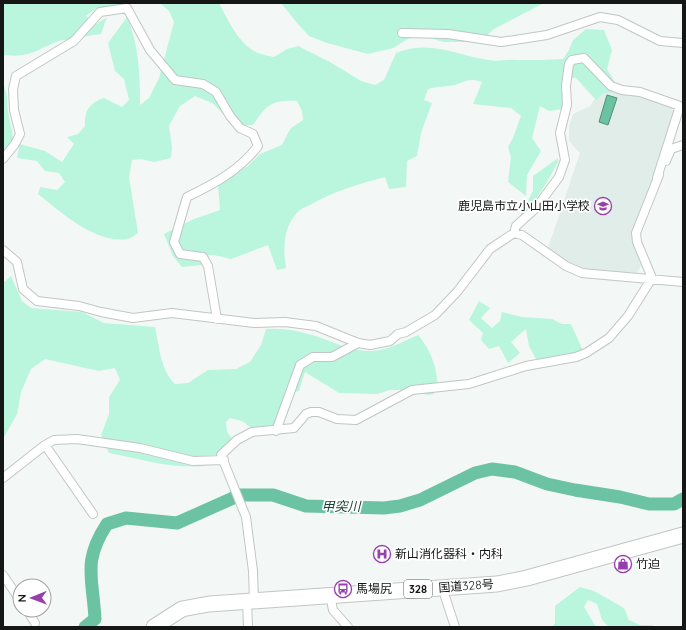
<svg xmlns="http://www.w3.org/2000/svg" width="686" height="630" viewBox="0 0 686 630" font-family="Quicksand,'Noto Sans JP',sans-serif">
<rect width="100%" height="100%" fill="#f3f8f6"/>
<path fill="#e0ede8" d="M604 85 678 107 633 233V242L642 265 636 273 581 268 571 264 548 248 580 153 569 141V126L573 114 590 106Z"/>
<path fill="#baf5de" d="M3 3H122L115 9 97 8 86 16 96 24 107 17 101 34C91 35 87 36 77 39 71 40 65 39 59 41 35 50 31 58 3 55Z
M160 3H219C228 20 239 45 258 53 263 55 269 56 274 57L287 49 298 46 330 62 361 81 375 85 384 80 396 53C429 39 456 55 489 60 498 62 507 59 517 60 532 60 547 60 563 59L569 50 573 40 586 29 604 30 612 50 607 69 616 84 614 92 603 93 596 100 575 77 562 83V109L549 111 540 106 532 138 541 151 527 175 526 196 508 182 511 157 508 147 513 138 521 116 511 108 473 104 482 82C469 78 467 81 455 85 446 87 437 86 428 89L424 100 432 103 421 133 417 156 407 161 406 187 389 189 385 177C359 184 334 191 310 205 306 207 300 209 297 213 283 227 283 250 286 268L277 270 268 245 231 259 214 255H201L202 265 182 267 173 256 164 234 194 219 220 210 218 184 248 166 260 154 282 145 290 129 303 120 302 111 297 101C272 100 267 104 253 125H235L212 103 195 96 180 106 169 126 172 147 171 158 154 162 141 159 132 160 129 177 138 233C135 235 131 238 128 239 95 244 61 212 38 194L40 187 57 190 65 182 59 173 45 171 37 161 17 158 20 144 45 151 62 162 74 144 67 137 78 134 85 126C84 111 89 103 104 98L122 107 129 100 124 79 115 71 108 43 127 17C139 45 140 75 140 105L149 98 159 78 174 22 169 11Z
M281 3H544L494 29 480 42H444L422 36 408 39 393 48 368 54 327 43 309 36 297 23Z
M3 84C8 94 7 101 8 111 10 130 20 140 3 155Z
M558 158V162C547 184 534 203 517 222L533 191V176Z
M11 276 22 301 31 308 82 312 104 323 155 327C159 346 161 371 175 384L188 383 208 370 236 369 250 362 261 345 266 329C286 328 305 332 324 339 340 345 354 351 371 351 387 351 404 341 418 335 428 346 436 364 437 379 438 384 435 390 434 394L428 395 404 390H390L377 394 339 393 305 372 299 391 287 394 273 433 261 435 242 421 230 418 226 422 227 432 238 446C232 452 212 465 204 466 172 469 140 459 109 453L101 435 109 414V397L120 380 115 368 99 371 45 359 31 369 21 392 17 414 3 439V283Z
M479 301 490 308 481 318 492 328 500 321 502 312 522 317 552 319 562 324H571L583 351 570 355 536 359 529 346 526 329 511 342 520 353 508 363 499 346 489 349 481 340 483 333 469 320Z
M580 587 594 591 624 608 629 620 640 625H653L652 627H609L602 620 597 604 588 600 584 607 596 627H552L555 623V606Z"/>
<path fill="#6bc3a4" stroke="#518f79" d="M607 95 617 98 608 125 599 122Z"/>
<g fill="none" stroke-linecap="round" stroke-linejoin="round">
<path stroke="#6bc3a4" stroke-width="13" d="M85 627 95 619C93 578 82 562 107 524L126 518 177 523 240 495H273L306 506 384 508 400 506 420 500 475 473 492 469 515 472 547 484 575 490 620 497 649 504H674L683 499"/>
<g stroke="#c1c6c4" stroke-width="10">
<path id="street" d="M402 33 448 34 501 42 547 35 600 17 618 20 660 41 683 43
M3 159 15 144 20 134 14 110 13 89 16 76 74 41 100 12 127 8 150 50 175 80 203 84 216 92 230 116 240 128 253 134 258 146C240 170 214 184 187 197L174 242 180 254 203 257 208 266 217 319
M666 161 671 149 683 145
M514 233 516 226 536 208 559 177 565 160 560 133 567 105 566 86 569 64 572 60 584 58 611 86 622 90 640 92 680 106 657 178
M3 250 17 262 23 289 37 301 79 306 101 312 133 318 172 313 254 323 285 322 316 326 358 343 370 345 390 341 398 334 406 332 435 315 457 292 490 249 514 233 522 235 566 266 582 273 683 282
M652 278 637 242 636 233 659 175
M276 431 300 365 313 357H332L358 343
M45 445 93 514
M3 478 45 445 54 440 77 439 140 448 193 461 224 460
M3 575 20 600
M442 587 455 627
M330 595 333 610 348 627
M247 601 248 627
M254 601 253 571 246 517 221 455 237 440 252 432 294 428 306 414 311 412H319L337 419 356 420 412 390 469 384 526 366 576 357 586 353 609 338 628 316 652 278
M27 610 35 623"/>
</g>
<g stroke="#c1c6c4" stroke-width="17">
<path id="highway" d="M154 627 182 609 209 604 497 584 527 578 683 535"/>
</g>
<use href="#street" stroke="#fff" stroke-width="8"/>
<use href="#highway" stroke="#fff" stroke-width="15"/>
</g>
<defs>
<g id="school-ring" transform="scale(0.9)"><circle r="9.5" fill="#fff" stroke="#9740ad" stroke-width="1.5"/><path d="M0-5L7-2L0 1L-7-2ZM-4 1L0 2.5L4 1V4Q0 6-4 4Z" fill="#9740ad"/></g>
<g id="hospital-ring" transform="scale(0.9)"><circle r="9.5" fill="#fff" stroke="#9740ad" stroke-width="1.5"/><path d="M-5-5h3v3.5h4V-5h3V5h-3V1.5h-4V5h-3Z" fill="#9740ad"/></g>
<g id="shop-ring" transform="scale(0.9)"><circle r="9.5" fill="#fff" stroke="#9740ad" stroke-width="1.5"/><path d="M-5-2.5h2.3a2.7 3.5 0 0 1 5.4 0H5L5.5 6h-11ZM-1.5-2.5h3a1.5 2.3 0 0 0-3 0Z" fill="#9740ad"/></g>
<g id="bus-ring" transform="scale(0.9)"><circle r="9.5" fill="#fff" stroke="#9740ad" stroke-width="1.5"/><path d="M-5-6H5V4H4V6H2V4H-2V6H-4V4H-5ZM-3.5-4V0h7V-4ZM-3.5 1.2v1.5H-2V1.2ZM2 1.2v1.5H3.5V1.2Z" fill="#9740ad"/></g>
</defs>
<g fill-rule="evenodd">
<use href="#school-ring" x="603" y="206"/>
<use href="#hospital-ring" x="382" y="554"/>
<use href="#shop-ring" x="623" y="564"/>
<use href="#bus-ring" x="343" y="589"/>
</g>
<g text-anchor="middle" stroke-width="3.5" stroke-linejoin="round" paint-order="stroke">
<rect fill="#fff" stroke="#5b5c5c" stroke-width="1" x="404" y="580" width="28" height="18" rx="3"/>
<g font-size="11" font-weight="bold" fill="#151616">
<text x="418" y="593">328</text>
</g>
<g font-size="12" fill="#151616" stroke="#fff" text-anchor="start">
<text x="590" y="210" text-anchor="end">鹿児島市立小山田小学校</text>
<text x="395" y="558">新山消化器科・内科</text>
<text x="636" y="568">竹迫</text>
<text x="356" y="593">馬場尻</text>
</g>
<g font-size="12" fill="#151616" stroke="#fff">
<text transform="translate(466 586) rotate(-4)" y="4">国道328号</text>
</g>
<g font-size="13" font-style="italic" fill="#1b4235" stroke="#fff">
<text x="341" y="511">甲突川</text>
</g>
</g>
<rect width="686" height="630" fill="none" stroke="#151616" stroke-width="8"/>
<g transform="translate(32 598) rotate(269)"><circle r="19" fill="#ffffff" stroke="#a1a2a2"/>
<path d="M0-3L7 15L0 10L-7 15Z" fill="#9740ad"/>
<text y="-6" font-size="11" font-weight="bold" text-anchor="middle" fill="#151616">N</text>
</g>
</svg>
